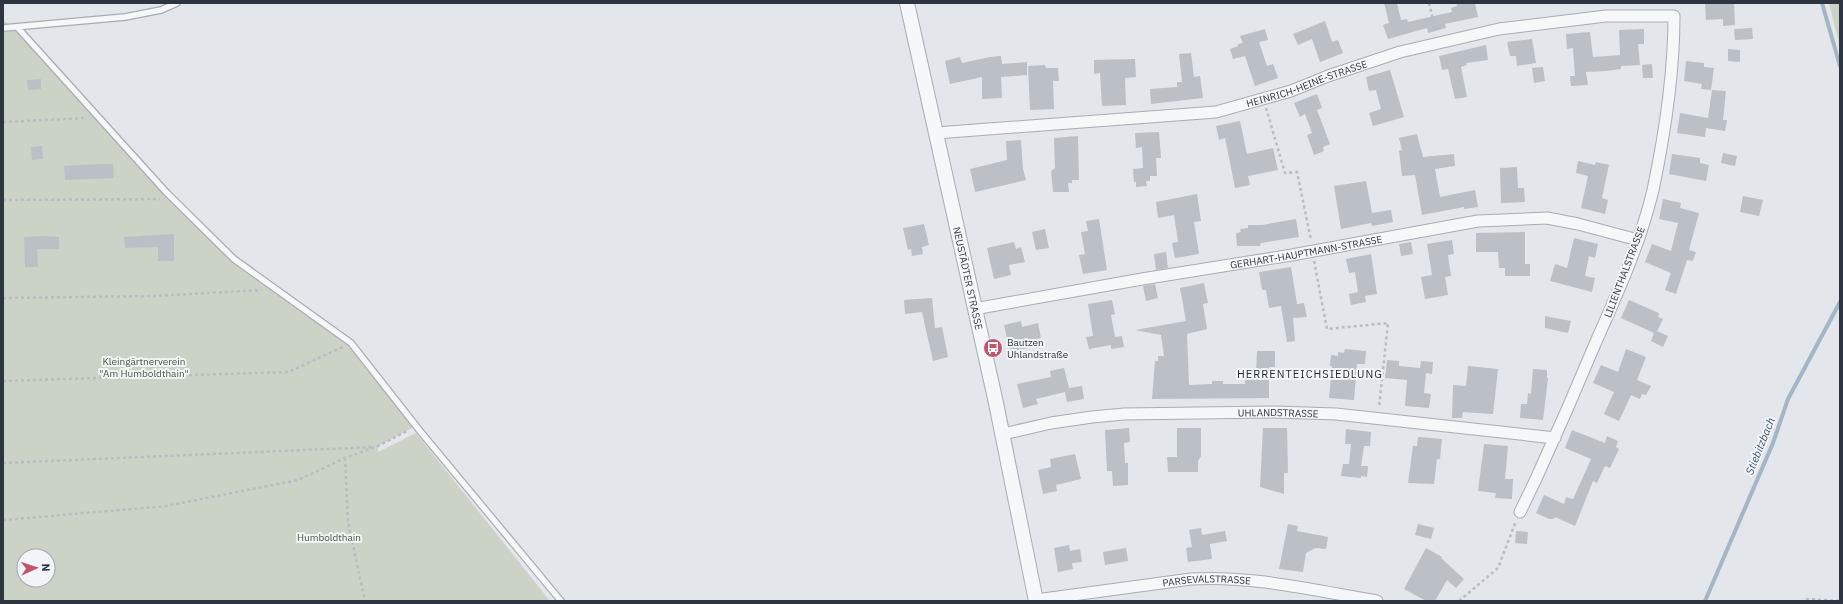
<svg xmlns="http://www.w3.org/2000/svg" width="1843" height="604" viewBox="0 0 1843 604" font-family="'IBM Plex Sans',sans-serif">
<rect width="100%" height="100%" fill="#e3e6ea"/>
<path fill="#cad3c5" fill-rule="evenodd" d="M1829 3H1840V47Z
M3 21 17 27 166 192 234 259 351 343 416 426 378 446V452L416 433 550 601H3ZM24 556H48V580H24Z"/>
<g fill="none" stroke-linecap="round" stroke-linejoin="round">
<path stroke="#a2b6c6" stroke-width="4" d="M1822 3 1840 66
M1705 601 1773 443 1788 399 1840 302"/>
</g>
<path fill="#bbc0c6" d="M1384 3H1397L1401 20 1407 19 1408 22 1452 12 1451 8 1457 6 1456 3H1475L1478 17 1445 24 1446 28 1428 33 1427 28 1388 39 1383 25 1389 23Z
M1705 3H1734L1735 25 1723 26V19L1706 20Z
M1325 21 1332 42 1338 40 1343 53 1320 62 1312 39 1298 45 1293 34Z
M1752 28 1753 39 1735 40 1734 29Z
M1265 29 1268 40 1259 42 1267 66 1273 64 1278 78 1255 86 1245 56 1233 59 1230 49 1238 46V44L1243 43 1240 36Z
M1644 29V44H1638L1640 65 1621 66V69L1606 71 1586 72 1588 85 1571 86 1570 76H1575L1573 48 1567 49 1566 34 1590 32 1593 57 1620 55 1619 30Z
M1532 39 1536 63 1517 66 1516 56H1510L1507 42Z
M1486 45 1488 60 1466 63 1467 65 1461 67 1467 97 1455 99 1448 69 1442 70 1439 56Z
M1728 49 1740 50V62L1728 61Z
M1191 53 1194 77 1200 76 1203 98 1151 104 1150 89 1177 87V82H1182L1179 54Z
M1001 56 1002 64 1027 62V75L1001 77 1002 98 982 99V77L950 84 945 61 960 57 962 63 990 57Z
M1135 59 1136 77 1125 78 1126 105 1102 106 1100 73 1094 74V60Z
M1686 61 1704 63V67L1714 68 1711 90 1701 89 1702 84 1684 81Z
M1652 64 1653 78H1643L1642 65Z
M1045 65 1046 68H1058L1059 81H1053L1054 109 1030 110 1028 66Z
M1543 67 1545 81 1534 83 1532 68Z
M1390 70 1404 117 1373 126 1369 113 1381 109 1376 90 1369 91 1366 77Z
M41 79V89L28 90 27 80Z
M1712 90 1726 91 1723 120H1727L1725 131 1706 128 1705 137 1677 133 1680 113 1708 118Z
M1317 94 1322 108 1317 110 1330 144 1323 147 1324 151 1314 155 1307 135 1312 133 1305 114 1300 117 1294 103Z
M1240 121 1247 154 1273 148 1278 170 1248 176 1250 185 1235 188 1225 138 1219 140 1216 126Z
M1159 132 1161 158H1156L1157 176H1150V181H1146L1147 186 1136 187V182H1134L1133 169 1143 168 1142 147 1136 148 1135 133Z
M1417 134 1423 157 1454 154 1455 166 1435 169 1440 197 1475 190 1478 207 1464 209V207L1422 215 1415 175 1402 176 1399 151 1402 150 1399 138Z
M1078 136 1079 180H1072V183H1068L1069 192H1053L1051 171 1055 168 1054 138Z
M1021 140 1023 169 1026 180 975 192 970 169 1007 160 1006 141Z
M42 146 43 159 32 160 31 147Z
M1723 153 1737 156 1735 166 1721 163Z
M1672 154 1700 158V163L1709 165 1706 181 1669 174Z
M1578 161 1595 165 1596 162 1609 165 1602 198 1608 200 1605 214 1581 208 1588 176 1576 173Z
M100 164H113L114 178 65 180 64 166Z
M1517 167 1518 188H1524L1525 202 1501 203 1500 168Z
M1366 181 1372 213 1391 210 1393 222 1372 226 1371 223 1341 229 1334 186Z
M1197 194 1201 221 1194 222 1199 254 1175 258 1172 243 1178 242 1174 215 1158 218 1156 202Z
M1743 196 1763 200 1759 216 1740 212Z
M1663 199 1681 203 1680 208 1699 213 1689 250 1696 252 1693 261 1687 260 1676 294 1665 290 1671 273 1645 262 1652 244 1671 251 1678 223 1659 219Z
M1099 219 1107 270 1083 274 1079 255 1085 254 1081 232 1088 231 1086 221Z
M1296 219 1299 237 1261 243 1260 246H1237L1236 233 1241 232 1240 229 1248 228V225H1262Z
M924 224 929 245 922 247 923 254 912 256 911 249 908 250 903 228Z
M1045 229 1049 248 1036 250 1032 232Z
M1525 232V264H1530V276H1505V268H1499L1498 252H1476V233Z
M174 234V261H158V247L125 248 124 237Z
M42 236 59 237V249H37L38 267H25L24 237Z
M1574 238 1598 244 1595 258 1589 256 1585 276 1595 278 1592 292 1550 281 1555 264 1567 268Z
M1452 240 1454 254 1448 255 1451 276 1445 277 1448 295 1425 299 1421 277 1432 275 1427 244Z
M1014 242 1016 249 1021 247 1025 262 1009 265 1011 275 994 279 987 248Z
M1411 242 1413 254 1401 256 1399 244Z
M1166 252 1168 268 1156 270 1154 254Z
M1371 254 1377 294 1365 296 1366 302 1351 305 1349 294 1358 292 1355 272 1349 273 1346 259Z
M1291 267 1297 304 1304 303 1307 317 1293 318 1295 341 1287 342 1281 306 1269 308 1266 290H1262L1259 272Z
M1204 283 1208 303 1203 304 1207 329 1187 334 1189 385 1212 384V381H1223V384H1245V374H1256L1257 351H1275V367H1269V398L1152 399 1155 361H1158V356H1164L1161 335 1135 330 1186 321 1180 288Z
M1155 284 1158 298 1146 301 1143 286Z
M932 298 935 328 942 327 948 357 933 361 922 312 905 314 904 300Z
M1112 300 1115 314 1111 315 1115 337 1122 336 1124 347 1111 349V345L1089 349 1086 337 1093 336 1088 304Z
M1629 300 1659 313 1658 317 1663 319 1657 331 1668 336 1663 347 1651 341 1654 333 1621 318Z
M1545 316 1571 321 1568 333 1545 328Z
M1021 321 1022 327 1038 323 1041 338 1025 341 1027 348 1010 352 1004 325Z
M1345 349 1366 351 1365 364H1357L1354 400 1329 398 1332 366H1330L1331 355 1338 356V352L1344 353Z
M1626 349 1646 357 1637 380 1651 386 1646 395 1642 394 1640 399 1631 395 1619 421 1604 414 1614 392 1593 383 1601 365 1618 372Z
M1387 360 1399 361V366L1420 368 1421 361 1433 362 1432 374 1426 373 1424 393 1431 394 1429 408 1405 406 1407 380 1385 378Z
M1468 366 1498 369 1493 414 1463 412 1462 418H1452L1453 385 1466 386Z
M1064 368 1069 388 1082 386 1084 399 1067 402 1065 392 1036 399 1038 404 1023 408 1017 384 1051 377 1050 371Z
M1533 369 1547 370V378H1548L1543 420 1520 418 1521 404H1527L1528 393 1531 394Z
M1129 428 1130 442 1124 443 1125 463H1128V485L1113 486 1112 471H1107L1105 430Z
M1177 428H1201V456L1198 461V472H1168L1167 457H1177Z
M1263 428H1287L1288 473H1284V494L1260 487Z
M1346 429 1371 432 1370 446H1364L1361 466H1368L1367 477 1361 476V478L1341 476 1343 464H1349L1351 444H1345Z
M1572 430 1605 443 1607 436 1618 441 1616 447 1619 449 1610 468 1605 466 1597 483 1593 481 1575 526 1555 517 1554 519H1549L1536 513 1544 495 1564 504 1566 497 1573 499 1583 477 1591 459 1565 448Z
M1418 437 1442 439 1440 459H1437L1434 484 1408 483 1413 446H1417Z
M1484 444 1508 446 1505 479H1513L1512 499 1495 498 1496 493 1478 491Z
M1075 454 1081 479 1056 485 1057 491 1043 494 1038 470 1051 467 1050 459Z
M1288 524 1298 526 1297 531 1328 537 1326 549 1315 548 1306 553 1303 572 1279 569Z
M1418 524 1434 528 1431 539 1415 535Z
M1201 528 1202 535 1225 531 1227 541 1210 544 1212 559 1188 562 1186 548 1192 547 1189 530Z
M1516 531 1528 532 1527 544 1515 543Z
M1069 545 1070 551 1080 549 1082 562 1072 563 1073 569 1058 572 1054 548Z
M1126 548 1128 561 1105 565 1103 552Z
M1426 548 1442 557 1441 558 1464 579 1456 588 1447 580 1435 601H1426L1404 589Z"/>
<g fill="none" stroke-linecap="round" stroke-linejoin="round">
<g stroke="#a8adb4" stroke-width="8">
<path id="service" d="M17 27 166 192 234 259 351 343 420 431 561 601
M3 28 125 17 161 10 177 3"/>
</g>
<g stroke="#a8adb4" stroke-width="13">
<g id="minor">
<path id="s1" d="M936 133 1216 112 1291 91 1328 76 1400 52 1499 29 1606 16H1674C1674 75 1665 133 1653 190 1641 241 1619 290 1598 337 1578 385 1557 433 1535 481L1520 512"/>
<path id="s2" d="M974 309 1142 279 1292 255 1478 221 1547 218 1578 224 1638 240"/>
<path id="s3" d="M1003 434 1051 423 1092 417 1124 414 1274 412 1336 414 1555 438"/>
<path id="s4" d="M1036 600 1191 579C1252 575 1317 591 1377 601"/>
</g>
</g>
<g stroke="#a8adb4" stroke-width="16">
<g id="tertiary">
<path id="s5" d="M907 3 996 403 1036 601"/>
</g>
</g>
<path stroke="#b9bdc1" stroke-width="2.5" stroke-dasharray="3 3" stroke-linecap="butt" d="M1429 3 1436 32
M1266 108 1285 173 1297 172 1311 240
M3 122 86 118
M3 200 160 199
M1314 261 1327 329 1388 323 1379 407
M3 298 155 296 262 290
M3 381 288 372 343 347
M345 458 348 522 365 601
M3 463 374 447
M3 520 166 506 298 480 345 458 378 446 409 430
M1806 599 1840 601
M1459 601 1498 568 1516 521"/>
<use href="#service" stroke="#f5f7f8" stroke-width="5.5"/>
<use href="#minor" stroke="#f5f7f8" stroke-width="11"/>
<use href="#tertiary" stroke="#f5f7f8" stroke-width="14"/>
</g>
<defs>
<g id="bus-disc" transform="scale(1)"><circle r="9.5" fill="#c15570" stroke="#f2f5f7"/><path d="M-5-6H5V4H4V6H2V4H-2V6H-4V4H-5ZM-3.5-4V0h7V-4ZM-3.5 1.2v1.5H-2V1.2ZM2 1.2v1.5H3.5V1.2Z" fill="#fff"/></g>
</defs>
<g fill-rule="evenodd">
<use href="#bus-disc" x="993" y="348"/>
</g>
<g text-anchor="middle" stroke-width="4" stroke-linejoin="round" paint-order="stroke">
<g font-size="10" fill="#2c3540" stroke="#f2f5f7">
<text dy="4" stroke="none"><textPath href="#s1" startOffset="376">HEINRICH-HEINE-STRASSE</textPath></text>
<text dy="4" stroke="none"><textPath href="#s2" startOffset="337">GERHART-HAUPTMANN-STRASSE</textPath></text>
<text transform="translate(1624 272) rotate(-69)" y="4">LILIENTHALSTRASSE</text>
<text dy="4" stroke="none"><textPath href="#s5" startOffset="282">NEUSTÄDTER STRASSE</textPath></text>
<text dy="4" stroke="none"><textPath href="#s3" startOffset="277">UHLANDSTRASSE</textPath></text>
<text dy="4" stroke="none"><textPath href="#s4" startOffset="172">PARSEVALSTRASSE</textPath></text>
</g>
<g font-size="10" fill="#2c3540" stroke="#f2f5f7" text-anchor="start">
<text x="1007" y="346">Bautzen<tspan x="1007" dy="12">Uhlandstraße</tspan></text>
</g>
<g font-size="10" fill="#445a3b" stroke="#f2f5f7">
<text x="144" y="365">Kleingärtnerverein<tspan x="144" dy="12">"Am Humboldthain"</tspan></text>
<text x="329" y="541">Humboldthain</text>
</g>
<g font-size="11" letter-spacing="1" fill="#1e2631" stroke="#f2f5f7">
<text x="1310" y="378">HERRENTEICHSIEDLUNG</text>
</g>
<g font-size="11" font-style="italic" fill="#3b5770" stroke="#f2f5f7">
<text transform="translate(1760 446) rotate(-68)" y="4">Stiebitzbach</text>
</g>
</g>
<rect width="1843" height="604" fill="none" stroke="#2c3540" stroke-width="8"/>
<g transform="translate(36 568) rotate(87)"><circle r="19" fill="#f2f5f7" stroke="#a3a8ae"/>
<path d="M0-3L7 15L0 10L-7 15Z" fill="#c15570"/>
<text y="-6" font-size="11" font-weight="bold" text-anchor="middle" fill="#2c3540">N</text>
</g>
</svg>
